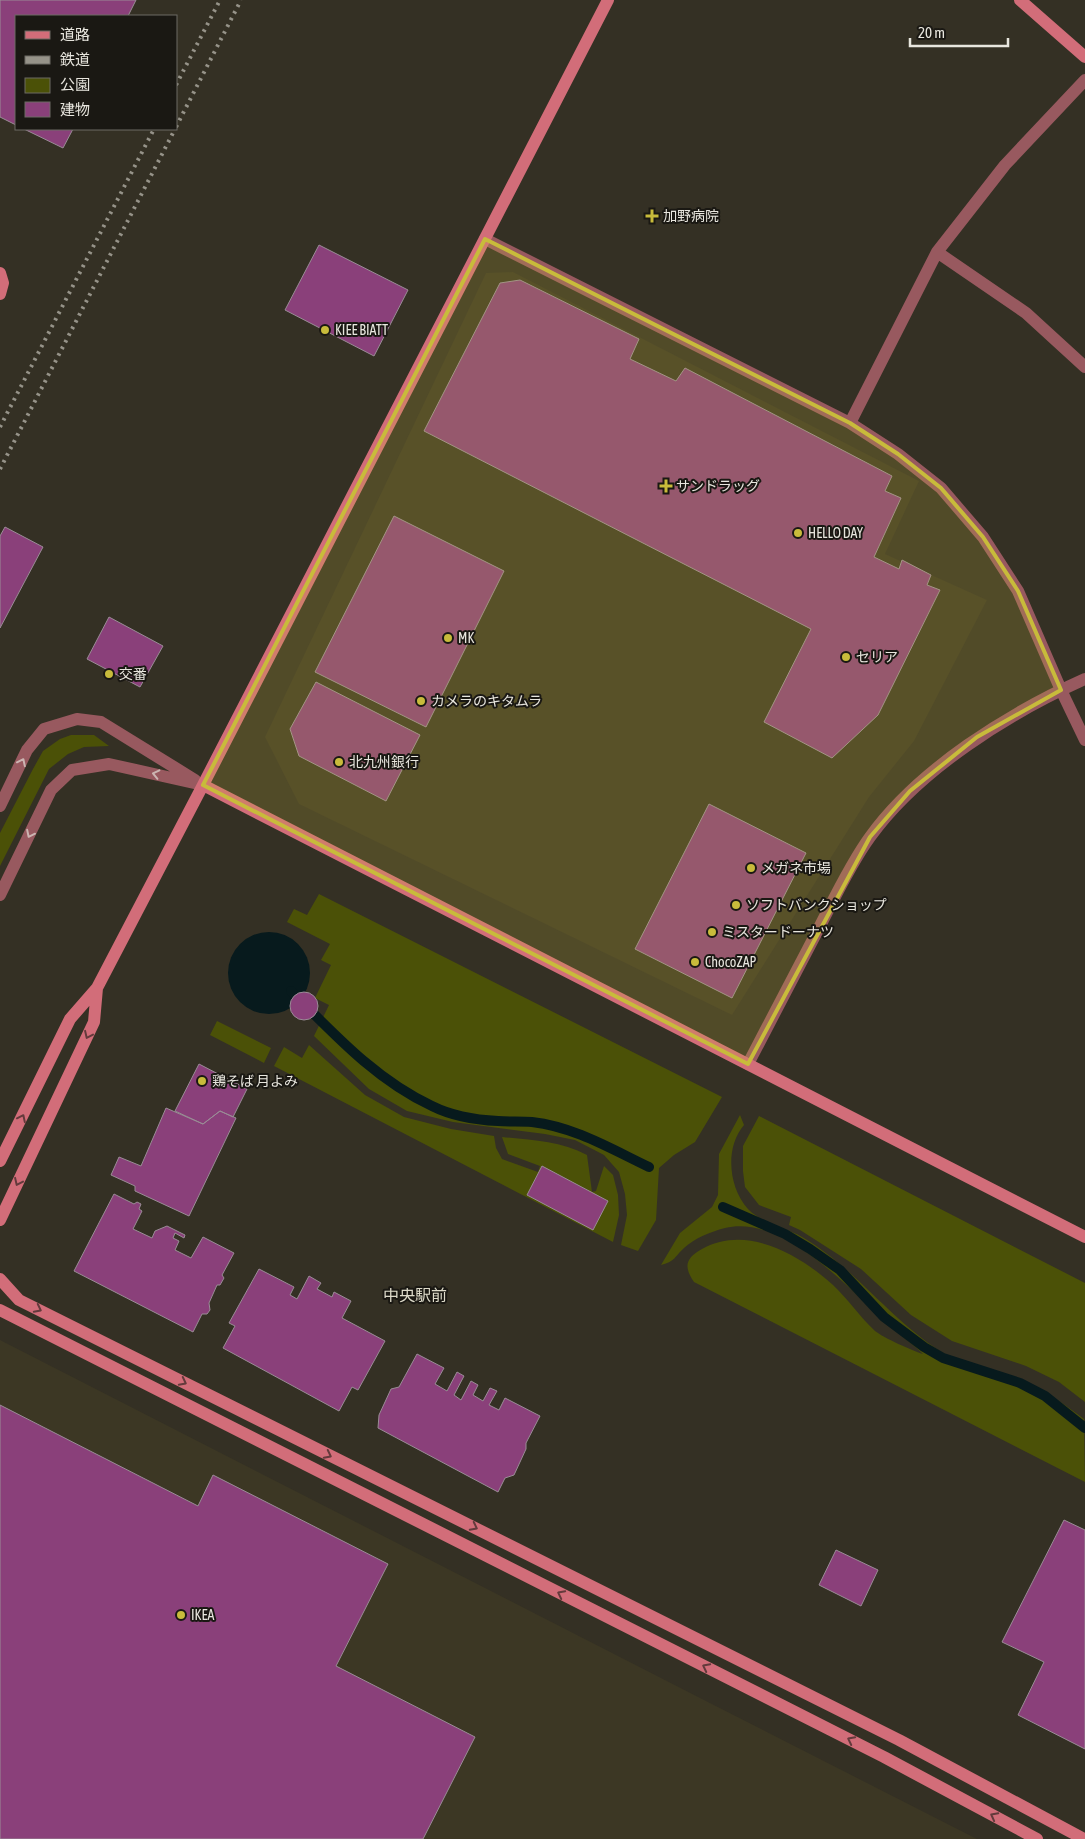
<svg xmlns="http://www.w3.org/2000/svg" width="1085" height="1839" viewBox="0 0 1085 1839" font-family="'Asap Condensed','Noto Sans JP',sans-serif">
<rect width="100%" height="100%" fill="#343024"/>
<path fill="#3c3724" d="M513 272 919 481 885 554 987 600 914 741 869 797 732 1015 299 804 265 737 486 273Z
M0 1340 702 1699 977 1839H0Z"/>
<path fill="#4b5107" d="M71 735H94L109 746 84 747 68 754 49 769 0 866V833L33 769 43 751 60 739Z
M319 894 722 1097 695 1142 674 1155 659 1168 656 1220 638 1251 621 1245 627 1215 625 1194 619 1172 604 1155 575 1140 545 1134 453 1122 407 1111 369 1089 314 1036 329 1005 315 998 331 965 321 960 330 944 287 922 294 909 307 915Z
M217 1021 271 1048 264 1063 210 1035Z
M309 1045 365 1095 404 1117 451 1129 494 1136 496 1148 502 1159 538 1172 540 1166 508 1154 502 1137C531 1140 560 1141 587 1155L592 1192 596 1191 604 1166 613 1175 618 1195 619 1215 613 1242 274 1066 284 1047 302 1058Z
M740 1115 744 1125C725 1147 728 1187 748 1209 760 1222 786 1228 802 1237 857 1269 892 1323 948 1356 956 1360 967 1362 977 1365 993 1370 1010 1376 1027 1383 1047 1391 1066 1406 1084 1419L1085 1482 694 1282C683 1266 686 1258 702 1249 747 1224 800 1255 833 1285 848 1299 860 1317 875 1331 884 1338 911 1350 923 1354 911 1342 895 1332 883 1320 846 1285 781 1214 725 1228 710 1232 695 1238 684 1248 674 1257 676 1261 661 1265L680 1233 712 1207 718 1195 719 1154Z
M759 1116 1085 1283V1402L1059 1382 1026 1366 952 1341 911 1315 861 1269 800 1230 789 1225 791 1217 759 1205 745 1187 743 1171V1146Z"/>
<path fill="#071a1d" d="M228 973a41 41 0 1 1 82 0a41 41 0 1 1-82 0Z"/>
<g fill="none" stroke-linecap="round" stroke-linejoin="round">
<path stroke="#071a1d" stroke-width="10" d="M291 991C334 1034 376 1080 432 1106 452 1116 476 1120 498 1121 509 1122 521 1121 532 1122 575 1127 611 1149 649 1167
M723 1207 785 1234 810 1249 840 1270 884 1317 924 1347 943 1358 1020 1383 1045 1396 1085 1428"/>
</g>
<path fill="#8a407a" stroke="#9a8c96" d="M0 0H136L128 16H16V125L0 117Z
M24 129H73L63 148Z
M319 245 408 290 374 356 285 310Z
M520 280 639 339 630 359 676 381 685 368 892 476 885 491 901 498 874 557 899 569 902 560 931 575 927 585 940 590 878 715 832 758 764 722 811 629 424 431 500 283Z
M394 516 504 571 426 727 315 672Z
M5 527 43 547 0 628V536Z
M109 617 163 646 140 687 87 659Z
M316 682 420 735 386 801 299 756 290 729Z
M709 804 806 853 732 998 635 949Z
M290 1006a14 14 0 1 1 28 0a14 14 0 1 1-28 0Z
M199 1064 247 1089 233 1117 220 1111 203 1124 175 1111Z
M166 1108 203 1124 220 1111 236 1118 189 1216 135 1191V1186L111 1175 119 1157 141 1166Z
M542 1166 608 1201 593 1230 527 1195Z
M114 1194 134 1204 137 1202 141 1204 139 1209 142 1211 133 1229 152 1238 155 1231 167 1226 185 1235 184 1238 175 1233 173 1238 179 1241 175 1250 191 1258 203 1237 234 1253 222 1275 224 1278 220 1285H217L209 1303 210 1310 207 1314H202L193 1332 74 1271Z
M259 1269 294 1287 290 1295 297 1299 309 1276 321 1283 317 1289 332 1297 334 1292 351 1301 342 1318 385 1341 358 1390 352 1387 339 1411 223 1348 235 1326 229 1323Z
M417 1354 444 1368 435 1384 447 1391 457 1372 464 1376 454 1395 461 1400 471 1381 478 1385 473 1395 483 1401 490 1388 497 1391 489 1405 499 1410 505 1398 540 1416 526 1443V1449L514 1475 505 1478 498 1492 378 1428 379 1415 391 1389 399 1387Z
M0 1405 198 1506 213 1475 388 1564 336 1666 475 1737 423 1839H0Z
M1064 1520 1085 1530V1749L1018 1715 1044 1662 1002 1642Z
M836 1550 878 1570 861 1606 819 1585Z"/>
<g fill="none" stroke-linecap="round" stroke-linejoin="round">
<path stroke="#98595f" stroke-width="12" d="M0 806 27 750 44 729 77 719 101 722 195 780
M0 895 51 790 72 770 109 764 203 785"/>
<path stroke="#98595f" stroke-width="12" d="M485 239 850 423 898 454 941 488 983 537 1018 591 1061 690 1085 740
M937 252 1026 313 1085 367
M850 423 937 252 1005 165 1085 80
M748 1064C772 1018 796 972 820 926 835 897 851 863 870 837 919 769 1009 713 1085 679"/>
<path stroke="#d26d79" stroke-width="12" d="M1020 0 1085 57
M0 273 3 283 0 294
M203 785 1085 1237
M0 1161 70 1019 97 988 203 785 608 0
M0 1220 94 1022 97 988
M0 1279 19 1300 899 1740 1084 1839
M0 1310 884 1757 1037 1839"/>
<path stroke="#969389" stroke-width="4" stroke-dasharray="2.5 5" stroke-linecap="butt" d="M176 85 220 0
M176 127 241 0
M0 427 154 129
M0 469 175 129"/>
</g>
<defs><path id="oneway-chevron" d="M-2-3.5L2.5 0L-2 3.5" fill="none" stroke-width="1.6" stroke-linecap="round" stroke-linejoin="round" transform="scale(1.25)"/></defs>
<g stroke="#ccb5b2">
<use href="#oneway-chevron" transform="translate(22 762) rotate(-64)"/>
<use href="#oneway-chevron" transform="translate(156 774) rotate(-167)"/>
<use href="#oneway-chevron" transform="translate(30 834) rotate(116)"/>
</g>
<g stroke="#643a3c">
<use href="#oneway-chevron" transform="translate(88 1035) rotate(115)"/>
<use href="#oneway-chevron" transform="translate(22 1118) rotate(-64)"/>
<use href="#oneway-chevron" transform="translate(18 1182) rotate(115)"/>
<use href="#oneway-chevron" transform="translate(38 1309) rotate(27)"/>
<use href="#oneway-chevron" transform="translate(183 1382) rotate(27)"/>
<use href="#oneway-chevron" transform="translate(328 1455) rotate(27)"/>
<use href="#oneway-chevron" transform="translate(474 1527) rotate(27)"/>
<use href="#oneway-chevron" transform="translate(561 1594) rotate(-153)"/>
<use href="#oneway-chevron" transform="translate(706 1667) rotate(-153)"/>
<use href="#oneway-chevron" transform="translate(851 1740) rotate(-153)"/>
<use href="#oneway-chevron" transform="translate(994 1816) rotate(-152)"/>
</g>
<path fill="#c8bb3b" fill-opacity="0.2" stroke="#c8bb3b" stroke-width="4" stroke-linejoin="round" d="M485 239 850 423 898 454 941 488 983 537 1018 591 1061 690 977 737 910 791 870 837 748 1064 203 785Z"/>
<g fill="#c8bb3b" stroke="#1a1813" stroke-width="2">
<path d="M649.5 208.5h5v5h5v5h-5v5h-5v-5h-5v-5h5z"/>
<circle cx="325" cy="330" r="5"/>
<path d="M663.5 478.5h5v5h5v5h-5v5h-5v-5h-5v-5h5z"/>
<circle cx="798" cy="533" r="5"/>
<circle cx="448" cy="638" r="5"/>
<circle cx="846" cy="657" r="5"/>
<circle cx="109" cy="674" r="5"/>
<circle cx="421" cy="701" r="5"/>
<circle cx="339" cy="762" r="5"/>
<circle cx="751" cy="868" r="5"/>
<circle cx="736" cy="905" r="5"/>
<circle cx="712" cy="932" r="5"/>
<circle cx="695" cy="962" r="5"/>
<circle cx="202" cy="1081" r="5"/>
<circle cx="181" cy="1615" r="5"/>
</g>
<g text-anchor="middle" stroke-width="4" stroke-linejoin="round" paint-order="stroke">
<g font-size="14" fill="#e8e6de" stroke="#1a1813" text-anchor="start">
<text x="663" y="221">加野病院</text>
<text x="335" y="335">KIEE BIATT</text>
<text x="676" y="491">サンドラッグ</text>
<text x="808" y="538">HELLO DAY</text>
<text x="458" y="643">MK</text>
<text x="856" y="662">セリア</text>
<text x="119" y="679">交番</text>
<text x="431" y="706">カメラのキタムラ</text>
<text x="349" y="767">北九州銀行</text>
<text x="761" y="873">メガネ市場</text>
<text x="746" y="910">ソフトバンクショップ</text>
<text x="722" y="937">ミスタードーナツ</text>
<text x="705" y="967">ChocoZAP</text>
<text x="212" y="1086">鶏そば 月よみ</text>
<text x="191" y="1620">IKEA</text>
</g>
<g font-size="16" fill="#dedbca" stroke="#1a1813">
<text x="415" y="1301">中央駅前</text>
</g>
</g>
<rect x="15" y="15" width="162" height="115" fill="#1a1813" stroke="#6c6a64"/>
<rect x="25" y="31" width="25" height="8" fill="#d26d79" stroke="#6c6a64"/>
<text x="60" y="40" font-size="15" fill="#e8e6de">道路</text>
<rect x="25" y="56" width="25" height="8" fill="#969389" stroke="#6c6a64"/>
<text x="60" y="65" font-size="15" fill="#e8e6de">鉄道</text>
<rect x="25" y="78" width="25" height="15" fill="#4b5107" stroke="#6c6a64"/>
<text x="60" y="90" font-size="15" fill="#e8e6de">公園</text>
<rect x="25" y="102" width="25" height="15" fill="#8a407a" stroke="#6c6a64"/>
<text x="60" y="115" font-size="15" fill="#e8e6de">建物</text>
<path d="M910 38v8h98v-8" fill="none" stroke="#e8e6de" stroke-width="2.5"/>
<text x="918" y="38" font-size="15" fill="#e8e6de" stroke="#1a1813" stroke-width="4" paint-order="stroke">20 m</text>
</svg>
